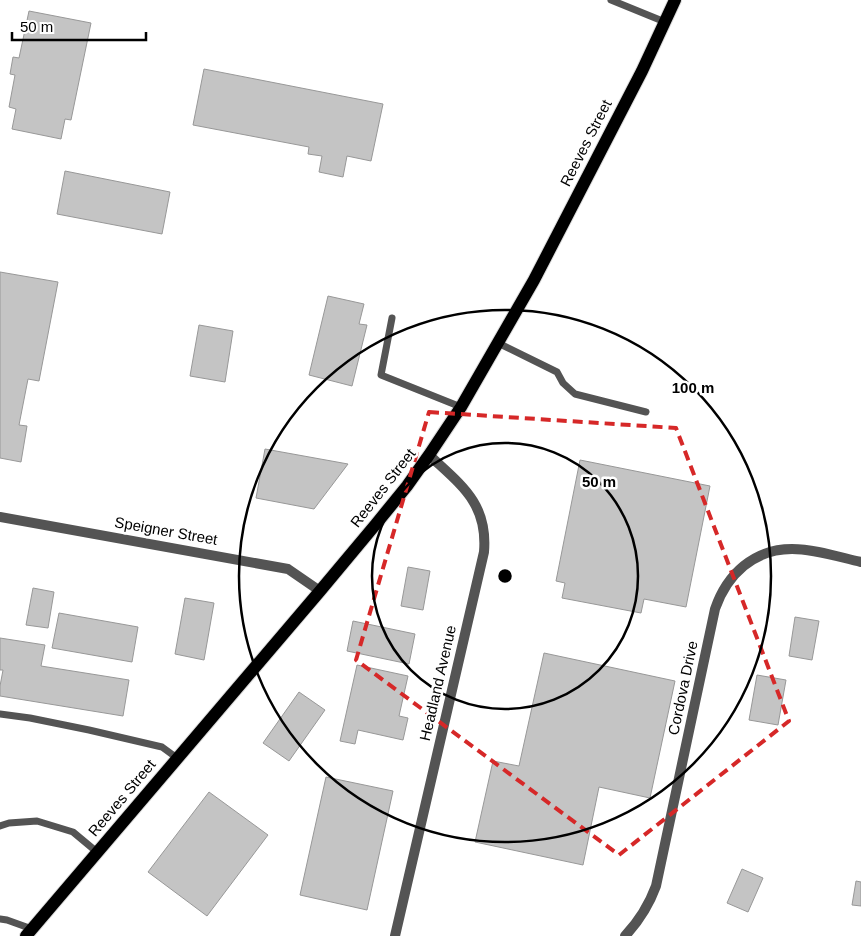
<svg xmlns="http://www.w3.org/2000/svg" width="861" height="936" viewBox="0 0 861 936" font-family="Helvetica,sans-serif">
<rect width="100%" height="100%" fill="#fff"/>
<path fill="#c4c4c4" stroke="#989898" d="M29 11 91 23 71 120 65 119 61 139 12 129 16 109 9 107 15 75 10 74 13 57 19 58Z
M204 69 383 104 371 161 347 156 343 177 319 172 322 156 308 154 309 147 193 125Z
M65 171 170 192 162 234 57 214Z
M0 272 58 282 39 381 28 379 19 425 27 426 21 462 0 458Z
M328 296 364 304 359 324 367 325 352 386 309 375Z
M199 325 233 331 225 382 190 376Z
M265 449 348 464 314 509 256 498Z
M580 460 710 486 686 607 644 599 641 613 562 598 565 583 556 581Z
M408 567 430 571 423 610 401 606Z
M33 588 54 592 48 628 26 625Z
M185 598 214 603 204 660 175 654Z
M59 613 138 627 132 662 52 648Z
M795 617 819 621 812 660 789 656Z
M353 621 415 634 409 664 347 651Z
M0 638 45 645 41 666 129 680 123 716 0 696V686L3 670H0Z
M544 653 675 681 650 798 599 787 583 865 475 842 493 761 519 766Z
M357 665 408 676 399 716 408 718 403 740 358 730 355 744 340 741Z
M757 675 786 680 778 725 749 720Z
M299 692 325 710 289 761 263 743Z
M326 777 393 791 367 910 300 895Z
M209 792 268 835 207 916 148 872Z
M742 869 763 878 748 912 727 903Z
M856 881 861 882V906L852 905Z"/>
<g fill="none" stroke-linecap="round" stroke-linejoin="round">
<g stroke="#dbdbdb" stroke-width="14">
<path id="primary" d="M26 936 320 591 376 524 407 486 429 455 461 407 534 280 642 71 675 0"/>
</g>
<path stroke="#545454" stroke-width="7" d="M611 0 665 22
M392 318 381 375 461 407
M498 343 557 372 563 383 575 394 646 412
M0 714 30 718 89 730 162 747 177 758
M0 826 9 823 37 821 73 832 97 852
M0 919 7 920 32 929"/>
<path stroke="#545454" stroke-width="10" d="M0 517 288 569 320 591
M395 936 484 552C488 503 461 485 429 455
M625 936C639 921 649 905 656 886L715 609C727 574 754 549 792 549 815 549 839 557 861 562"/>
<use href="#primary" stroke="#000" stroke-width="12"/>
</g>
<path fill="none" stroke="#d62828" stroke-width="4" stroke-dasharray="10 6" stroke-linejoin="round" d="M429 412 676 428 789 721 619 855 356 660Z"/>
<g fill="none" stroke="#000" stroke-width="2.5">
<circle cx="505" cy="576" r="133"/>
<circle cx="505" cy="576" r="266"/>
</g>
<g text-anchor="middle" stroke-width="5" stroke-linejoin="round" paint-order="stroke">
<g font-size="15" fill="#000" stroke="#fff">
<text transform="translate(586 143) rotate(-63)" y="5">Reeves Street</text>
<text transform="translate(383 488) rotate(-52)" y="5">Reeves Street</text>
<text transform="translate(166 531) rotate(10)" y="5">Speigner Street</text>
<text transform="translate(438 683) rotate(-77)" y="5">Headland Avenue</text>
<text transform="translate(683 688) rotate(-78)" y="5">Cordova Drive</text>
<text transform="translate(122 798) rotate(-50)" y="5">Reeves Street</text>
</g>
</g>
<circle cx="505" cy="576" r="8" fill="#000" stroke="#fff" stroke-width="2.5"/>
<g font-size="15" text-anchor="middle" font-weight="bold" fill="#000" stroke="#fff" stroke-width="5" stroke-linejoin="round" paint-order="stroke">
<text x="693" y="393">100 m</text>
<text x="599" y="487">50 m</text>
</g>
<path d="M12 32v8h134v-8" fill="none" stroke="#000000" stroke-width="2.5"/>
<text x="20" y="32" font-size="15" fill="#000000" stroke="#ffffff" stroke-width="4" paint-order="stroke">50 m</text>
</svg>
